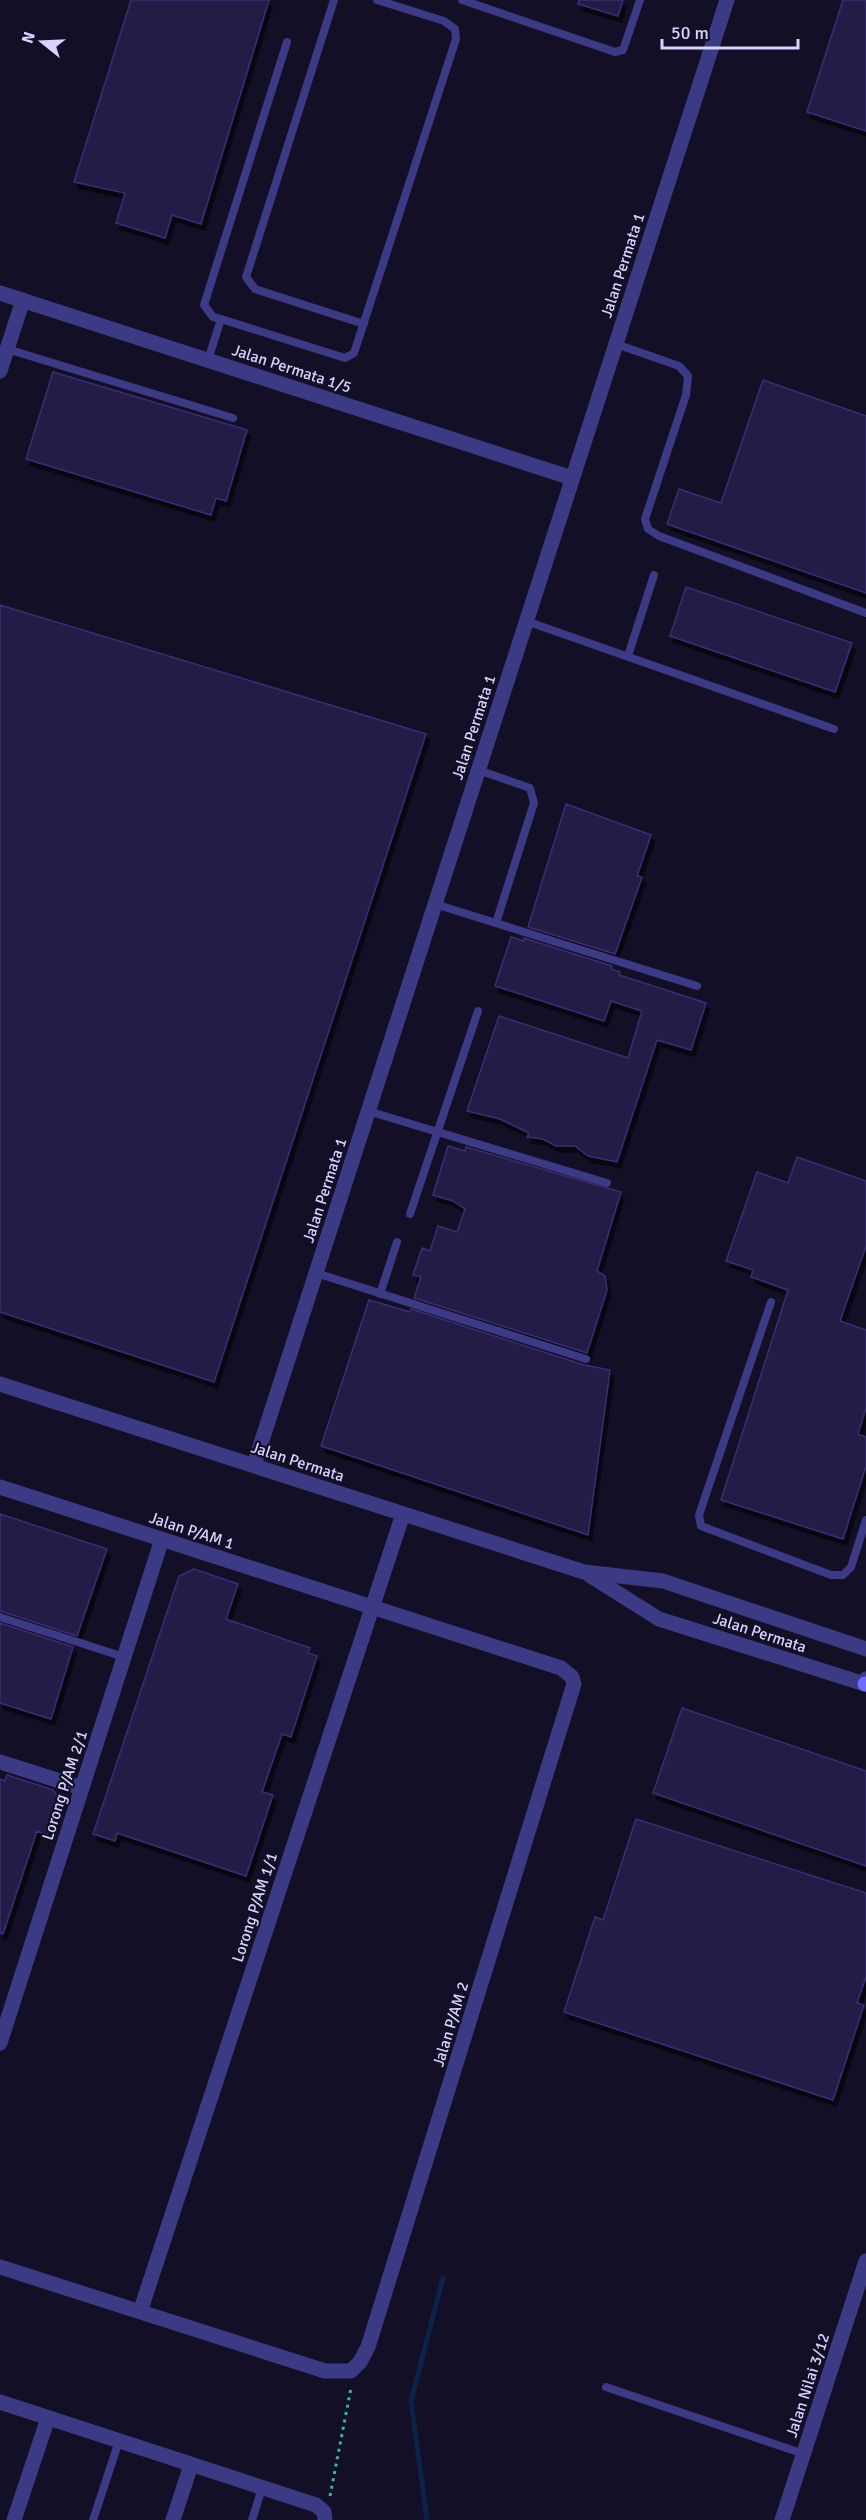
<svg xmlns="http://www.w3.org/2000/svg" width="866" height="2520" viewBox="0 0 866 2520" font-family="Signika,sans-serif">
<defs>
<filter id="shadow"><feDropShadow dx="3.5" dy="6" stdDeviation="0" flood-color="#0009"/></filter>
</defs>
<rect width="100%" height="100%" fill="#130f26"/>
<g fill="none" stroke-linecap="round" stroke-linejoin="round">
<path stroke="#0c2248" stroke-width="5" d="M427 2520 411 2401 443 2278"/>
</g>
<path fill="#241b47" stroke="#3b2d73" stroke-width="1.5" filter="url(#shadow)" d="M131 0H269L201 224 172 215 165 238 116 223 125 193 74 182Z
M579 0H623L618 16 578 4Z
M843 0H866V131L807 112Z
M53 372 247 430 226 501 216 498 211 515 26 459Z
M763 380 866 416V593L667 524 679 489 721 503Z
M686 587 852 643 835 692 670 636Z
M0 605 426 734 214 1382 0 1312Z
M566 804 651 835 637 876 642 877 615 954 528 927Z
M511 937 524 941V938L612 966 611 969 620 972 619 975 706 1003 691 1050 657 1040 617 1162 588 1156 575 1146H556L543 1139 527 1137 529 1133 500 1119 467 1111 499 1016 628 1058 642 1011 611 1001 604 1021 495 986Z
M448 1146 465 1151 466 1147 621 1192 597 1271 605 1276 607 1290 587 1353 414 1298 421 1277 413 1275 422 1248 430 1251 438 1226 457 1232 465 1209 453 1201 433 1195Z
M797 1157 866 1181V1246L840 1321 866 1330V1408L858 1434 866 1437V1466L843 1539 721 1500 788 1290 751 1277 753 1270 726 1261 757 1172 788 1183Z
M369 1300 410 1312 411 1309 584 1365 610 1370 588 1535 321 1446Z
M0 1514 107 1549 77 1636 0 1611Z
M194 1569 238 1584 226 1619 310 1648 308 1653 317 1656 291 1737 282 1734 262 1792 273 1795 246 1876 117 1833 115 1841 93 1834 179 1576Z
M0 1623 73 1647 51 1719 0 1703Z
M682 1708 866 1771V1866L653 1793Z
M7 1775 53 1790 59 1798 47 1835 37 1831 3 1934 0 1933V1779L5 1781Z
M636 1819 866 1893V1977L857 2003 864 2005 833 2100 564 2012 595 1917 603 1920Z"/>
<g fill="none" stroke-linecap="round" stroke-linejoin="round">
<path stroke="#2fb8b0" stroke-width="3" stroke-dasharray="3 4.5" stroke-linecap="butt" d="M330 2496 351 2388"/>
<path stroke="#3d3a85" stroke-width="8" d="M334 0 246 277 255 289 364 324
M462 0 615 52 623 50 640 0
M221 319 213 317 204 305 287 42
M616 344 679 366 688 376 686 395 645 519 648 529 659 536 866 613
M7 349 233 418
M208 360 221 319 345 358 354 353 456 39 455 29 444 21 377 0
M526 621 834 729
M628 656 654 575
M478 770 530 788 534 803 496 923
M435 904 697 986
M368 1111 607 1183
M410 1214 478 1011
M316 1273 586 1359
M380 1294 397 1242
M771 1302 699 1515 701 1526 831 1575H843L851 1567 866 1520
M0 1617 124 1657
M606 2387 804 2454
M93 2520 119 2441
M252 2520 262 2488"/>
<path stroke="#3d3a85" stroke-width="15" d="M0 293 572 478
M0 371 23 300
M254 1465 727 0
M0 1487 561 1668 572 1677 574 1684 368 2347 360 2362 351 2371H325L0 2267
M0 1762 82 1788
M0 2043 162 1539
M140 2312 403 1514
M0 2402 316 2505 324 2512 325 2520
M14 2520 48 2418
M173 2520 191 2465
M782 2520 866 2261"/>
<path stroke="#3d3a85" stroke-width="15" d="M0 1384 584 1572 663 1581 866 1649
M589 1575 659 1619 865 1684 866 1679"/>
<path stroke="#6f6bff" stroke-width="15" d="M865 1684H866"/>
</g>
<g text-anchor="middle" stroke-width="4.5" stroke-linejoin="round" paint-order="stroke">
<g font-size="16" fill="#d9d4ff" stroke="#130f26">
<text transform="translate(622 265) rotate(-72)" y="6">Jalan Permata 1</text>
<text transform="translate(292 368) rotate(18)" y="6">Jalan Permata 1/5</text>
<text transform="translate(473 727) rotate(-72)" y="6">Jalan Permata 1</text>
<text transform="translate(324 1190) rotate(-72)" y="6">Jalan Permata 1</text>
<text transform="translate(298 1461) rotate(18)" y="6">Jalan Permata</text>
<text transform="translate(192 1530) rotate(18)" y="6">Jalan P/AM 1</text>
<text transform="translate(760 1632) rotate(18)" y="6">Jalan Permata</text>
<text transform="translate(64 1785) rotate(-72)" y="6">Lorong P/AM 2/1</text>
<text transform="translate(254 1907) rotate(-72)" y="6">Lorong P/AM 1/1</text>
<text transform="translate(450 2024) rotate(-73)" y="6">Jalan P/AM 2</text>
<text transform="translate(807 2385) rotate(-72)" y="6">Jalan Nilai 3/12</text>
</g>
</g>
<g transform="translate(42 42) rotate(288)" stroke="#130f26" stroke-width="4.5" paint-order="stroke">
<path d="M0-4.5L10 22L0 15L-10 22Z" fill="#d9d4ff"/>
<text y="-9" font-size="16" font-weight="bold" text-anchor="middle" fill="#d9d4ff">N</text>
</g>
<path d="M662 39v9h136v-9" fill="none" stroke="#d9d4ff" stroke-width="3"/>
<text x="671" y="39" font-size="18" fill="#d9d4ff" stroke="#130f26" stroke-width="4.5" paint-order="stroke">50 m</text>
</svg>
